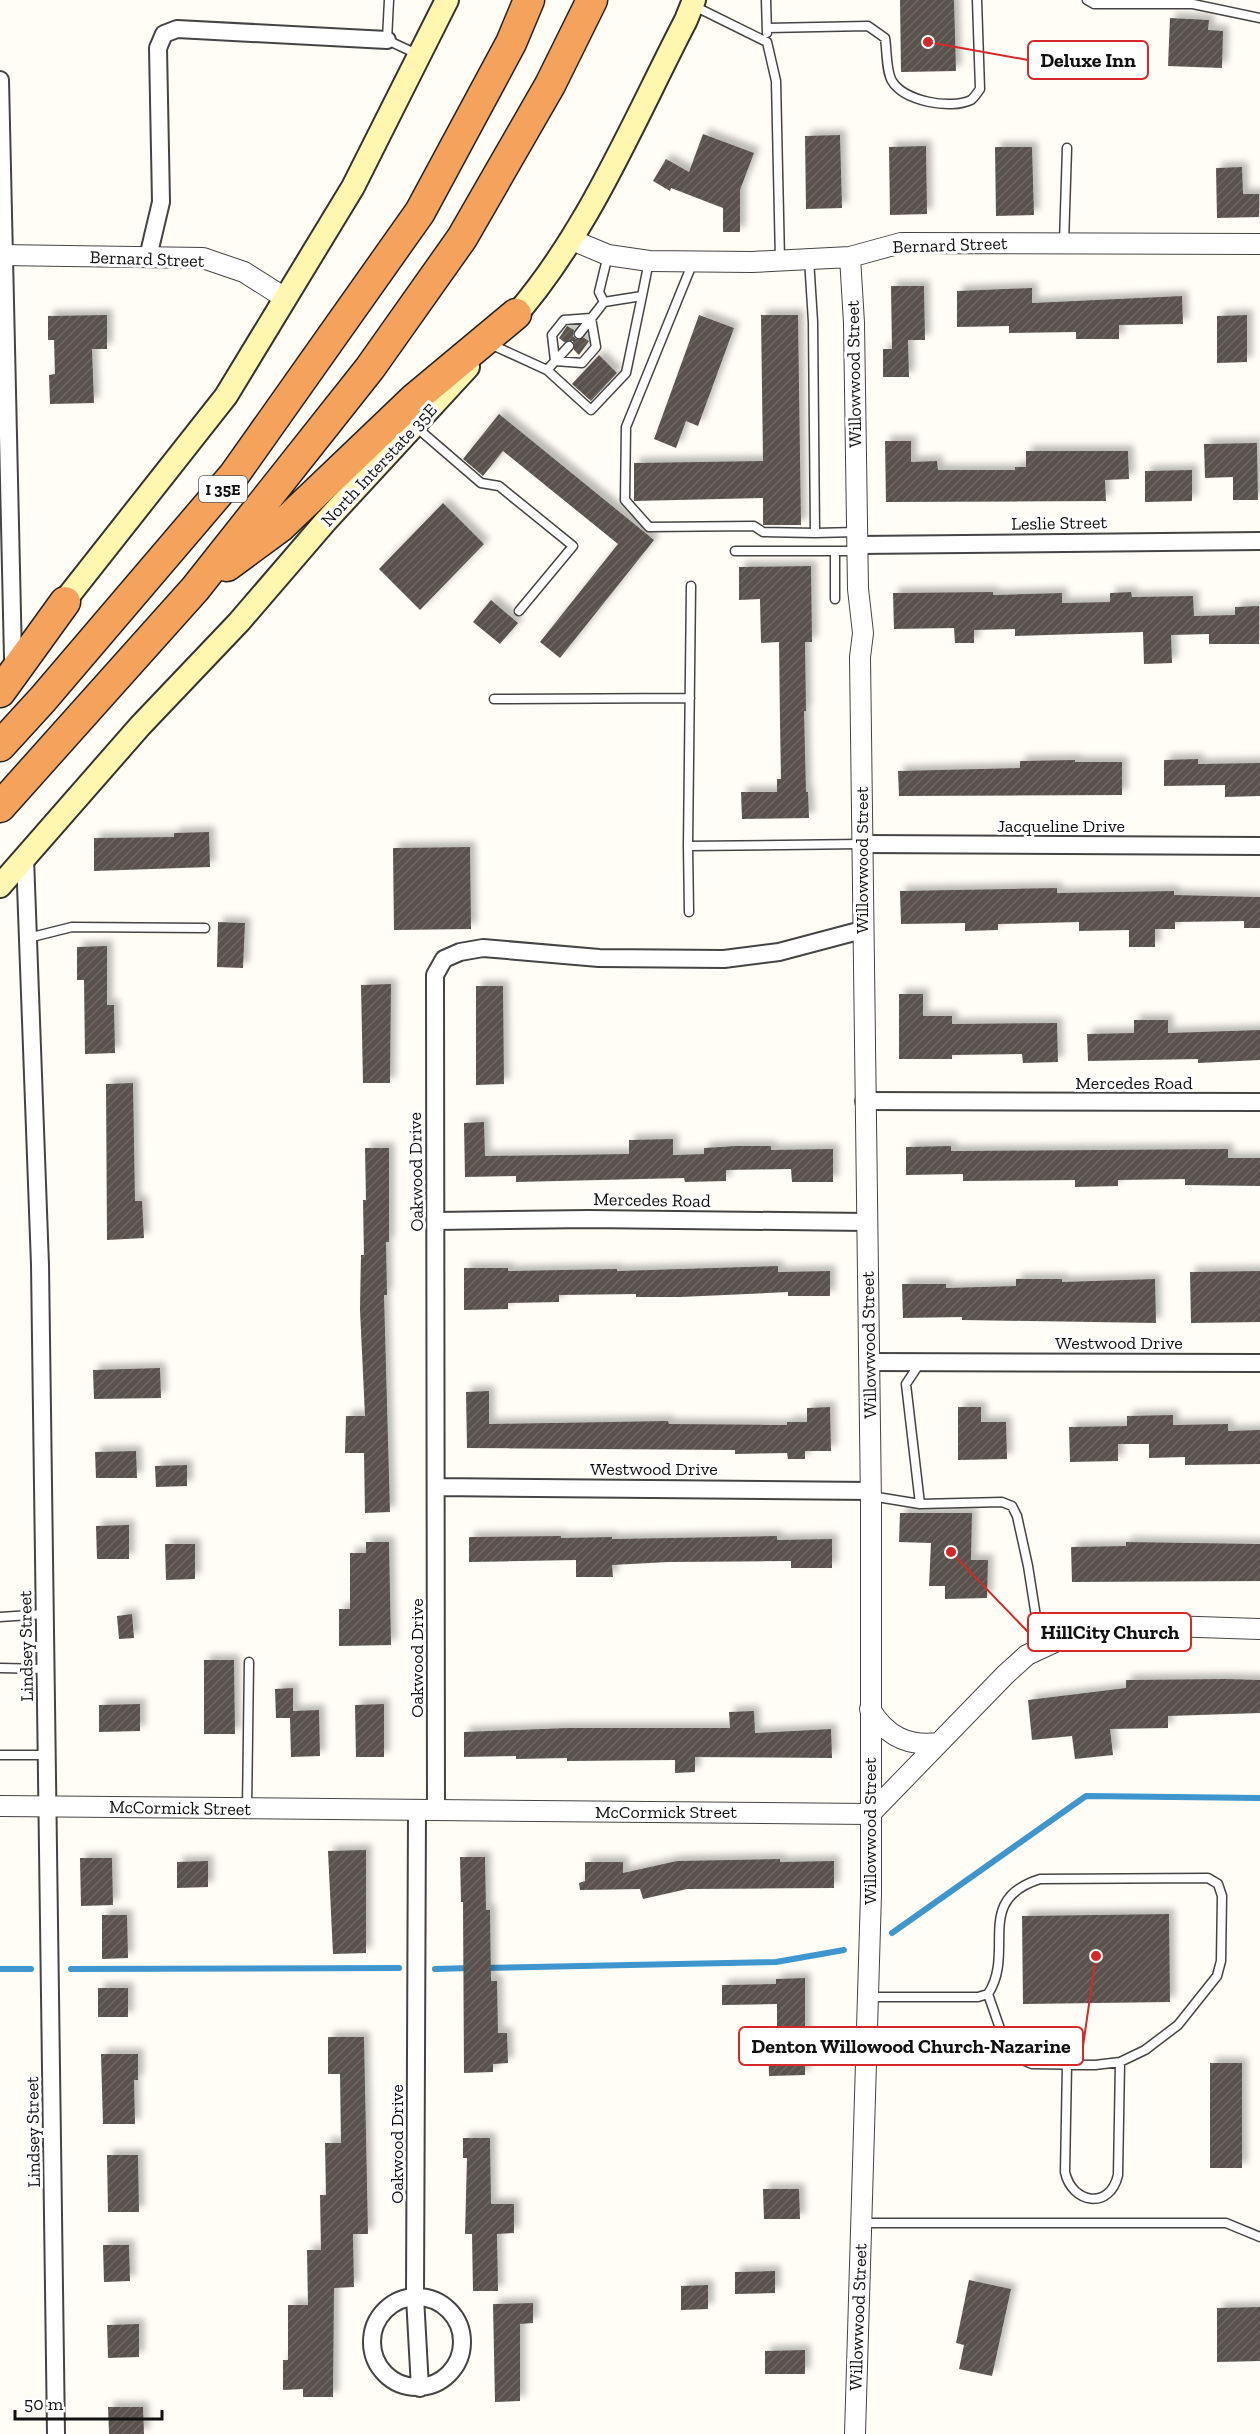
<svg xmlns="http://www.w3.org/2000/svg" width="1260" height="2434" viewBox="0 0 1260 2434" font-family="'Zilla Slab',serif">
<defs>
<pattern id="building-hatch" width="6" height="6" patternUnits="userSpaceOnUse" patternTransform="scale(1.5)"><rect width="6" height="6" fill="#5a524d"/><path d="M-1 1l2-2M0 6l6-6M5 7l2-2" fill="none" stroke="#6d6662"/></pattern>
<filter id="shadow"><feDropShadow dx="5.5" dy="-5.5" stdDeviation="3" flood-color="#0004"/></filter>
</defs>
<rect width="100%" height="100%" fill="#fffdf5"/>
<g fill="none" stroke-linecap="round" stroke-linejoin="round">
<path stroke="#3f96cf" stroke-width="6" d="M892 1933 1086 1796 1260 1798
M483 1968 776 1962 844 1950
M0 1969H31
M71 1969 399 1968
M435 1969 470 1968"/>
</g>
<path fill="url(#building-hatch)" filter="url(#shadow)" d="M900 0H954L956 71 901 72Z
M1170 18 1209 20 1208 30 1223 31 1222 68 1168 66Z
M703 134 754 153 740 190V232H723V208L671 188 670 191 653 181 666 159 689 172Z
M840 135 842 208 806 209 805 136Z
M926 146 927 214 890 215 889 147Z
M995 147H1032L1034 215 996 216Z
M1242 167 1243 194H1259V217L1217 218 1216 168Z
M891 286H924L925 340H908L909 377H883V349H892Z
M1032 288V303L1182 296 1183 324 1119 325V339H1076V332L1009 333V326L957 327V291Z
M107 315V349H92L94 403 50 404 49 375 55 374 54 340H48V316Z
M699 315 734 328 698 426 686 421 676 448 654 439Z
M761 315H798L801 525H763V498L634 501V463L763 461Z
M1247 315V362L1217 363V316Z
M567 326 574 330 573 336 576 339 584 338 589 341 579 355 574 350 573 341 564 342 559 338Z
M599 355 617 373 591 401 572 384Z
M499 414 654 540 560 658 540 642 618 544 503 451 483 476 463 459Z
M885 441H911V462L937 461 938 470H1015V467H1026V451H1128L1129 479 1105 480 1106 501 886 502Z
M1257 443 1258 500H1233V477L1205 478 1204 444Z
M1192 470V501L1145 502V471Z
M443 503 484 544 420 610 379 569Z
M811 566 812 642H805L806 711H804L806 792H808L809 818 742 819 741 792H777V779H781L780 722 779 642 761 643 760 599 739 600V567Z
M993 592V595L1062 593V603L1110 602V593L1131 592 1132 597 1193 596 1194 616 1235 615V607L1259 606V644H1209V634L1171 635 1172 663 1144 664 1143 632 1015 636V629L974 630V643H955L954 628 894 629 893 593Z
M491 600 518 623 500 644 473 622Z
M1198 759V764L1260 763V796L1225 797V785L1164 786V760Z
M1075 760V762H1122V795L899 796 898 771 1020 768V761Z
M209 832 210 867 94 871V838L174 837V833Z
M470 847 471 929 394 930 393 848Z
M1057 888V893L1174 891V895L1260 897V928H1244V921L1175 922V929H1155V947H1129V930L1079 931V922L998 924V930L965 931V923L901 924 900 891Z
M218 922 245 923 243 968 217 967Z
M107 946V1005H114L115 1053 85 1054 84 980H77V947Z
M391 984 390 1083H363L361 985Z
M476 986H503L504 1084 476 1085Z
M899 994H923V1016H952V1024L1057 1023 1058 1062 1023 1063 1022 1054 952 1055V1059H899Z
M1134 1020H1168V1033L1260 1030V1060L1198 1063V1059L1088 1061 1087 1034 1134 1033Z
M133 1083 135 1201H142L144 1238 107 1240 106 1084Z
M484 1122 485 1156 629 1154V1140L673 1139V1155L704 1154V1148L736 1146H771V1150L833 1149V1182H792L791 1169 726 1170V1181L685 1182 684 1178 516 1182V1176L465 1177 464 1123Z
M951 1146V1151L1228 1149V1158H1260V1186L1185 1185V1179L1118 1180V1186L1075 1187V1180L963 1181V1174L906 1175V1147Z
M365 1148H389V1242H386L387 1295H384L390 1512 365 1513 364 1453H345L346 1416H365L360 1310 361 1255H364L363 1200H366Z
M778 1266V1272L830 1271V1296H788V1292L680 1297H636V1294L559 1295V1302L508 1303V1309L464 1310V1268H508V1271L617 1269V1271Z
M1260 1271V1322L1191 1323 1190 1272Z
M1016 1279H1062V1282L1155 1279 1156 1323 962 1320V1317L903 1318 902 1284H946V1288L1016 1286Z
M160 1368 161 1398 94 1399 93 1370Z
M489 1391V1424L668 1421 669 1424 787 1425V1422H807V1408L830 1407 831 1451H805V1459H788L787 1453 735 1454V1450L467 1448 466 1392Z
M958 1407H981V1422H1006L1007 1459 958 1460Z
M1173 1415V1425L1228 1424V1431L1260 1430V1464L1185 1465V1457L1149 1458V1444H1118V1461L1070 1462 1069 1427 1127 1426V1416Z
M136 1451 137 1478H96L95 1452Z
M187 1465V1486L156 1487 155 1466Z
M900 1513H972L971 1560H988L987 1598 945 1599V1586H929L931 1543 899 1542Z
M129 1525V1559H97L96 1526Z
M561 1536V1538L612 1537V1539L777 1536V1540L832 1539V1568H791V1561L668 1562 612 1565 613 1577H576V1560L469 1562V1537Z
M366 1542H389L391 1645 339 1646V1609H350V1553H366Z
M1126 1542 1260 1544V1581L1072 1582 1071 1547 1126 1546Z
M165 1544H195V1579L166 1580Z
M132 1614 134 1638 119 1639 117 1616Z
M204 1660H234L235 1734H204Z
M1226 1679 1260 1680V1713L1168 1716V1728L1110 1729 1113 1755 1075 1759 1072 1736 1032 1740 1028 1700 1126 1688V1680Z
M293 1688V1711L319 1710 320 1756 291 1757 290 1718H276L275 1689Z
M140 1704V1731L99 1732V1705Z
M384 1704V1757H356L355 1705Z
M754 1711 755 1733 831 1729 832 1758 695 1757V1772L675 1773V1760L567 1761V1758L516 1759V1756L464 1757V1732L567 1728H730L729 1712Z
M366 1850V1953L333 1954 328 1851Z
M460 1857H485L486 1910H490L491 1981H497L498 2033H507L508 2063 493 2064V2072L464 2073 463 1902H461Z
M80 1858H112L113 1905 81 1906Z
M780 1859V1862L834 1861V1888L687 1889 643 1899 640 1889 580 1890 579 1883 585 1881V1862H623V1873L677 1861Z
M208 1861V1887L177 1888V1862Z
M1169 1914 1170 2002 1023 2004 1022 1916Z
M102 1915H127L128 1958 102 1959Z
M805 1978V2075L769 2076 768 2037H777V2004L722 2005V1985L776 1984V1979Z
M98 1988H128V2017H98Z
M328 2037H364L368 2234H353L354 2287 334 2288 333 2397H303V2389L283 2390V2360H288V2305H308L307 2250H321L320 2195H326L325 2143H341L340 2074H328Z
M101 2054H138V2080H134L135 2124H103Z
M1210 2063H1242V2168H1210Z
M463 2138H490L491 2204H514V2233L497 2234 498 2291H473L472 2234H465L467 2158H463Z
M107 2155H138L139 2212H108Z
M763 2189H799L800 2219H764Z
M103 2245H129L130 2281 104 2282Z
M775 2271V2293L735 2294V2272Z
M969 2280 1011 2289 992 2376 959 2369 964 2345 956 2343Z
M708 2285V2309L681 2310V2286Z
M533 2303V2323L520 2324V2401L495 2402 493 2304Z
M1260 2307V2361L1217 2362V2308Z
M139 2324V2357L108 2358 107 2325Z
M805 2350V2374H765V2351Z
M108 2407H143L144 2434H109Z"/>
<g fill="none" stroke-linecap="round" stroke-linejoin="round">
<g stroke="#444" stroke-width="11">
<path id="service" d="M389 0 387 40 419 55
M766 0 767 33
M1087 0 1094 4H1193L1260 18
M692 5 767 42 776 81 780 260
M767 28 868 26 885 38C887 50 886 71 892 81 904 101 950 110 971 100 974 98 977 93 980 89L977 0
M1064 243 1067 148
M809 259 813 322 815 533 857 532
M693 262 626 427 625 500 649 527 754 526 763 532 815 533
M604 302 642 296 649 261
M591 318 596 347 582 363 555 361 552 335 564 320Z
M579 334 604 302 599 292 608 255
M490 344 547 370 569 346
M547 370 591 410 626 373 642 296
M416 427 481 483 499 486 573 546 519 611
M735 551H857
M835 599V551
M494 699 690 698
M688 846 691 586
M689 912 688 846 862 844
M28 938 72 927 205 928
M920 1363 906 1384 920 1504
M873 1503 877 1497 920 1504 1002 1502 1012 1506 1017 1516 1028 1566 1037 1623 1055 1641
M0 1617 45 1614
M0 1668 46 1669
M0 1755H47
M247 1809 249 1662
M867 1997H978L988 1994C1016 1951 973 1900 1040 1879L1208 1878 1218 1884 1222 1896 1221 1961 1217 1976 1178 2025 1145 2050 1120 2062 1095 2065 1032 2064 1013 2056 1005 2043 988 1994
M1067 2065 1065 2172C1072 2204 1110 2210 1118 2175L1120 2062
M861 2223H1226L1260 2237"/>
</g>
<g stroke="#444" stroke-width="20">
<path id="minor" d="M0 80 13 658
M148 257 161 202 158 48 164 34 177 29 387 40
M858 545 1260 541
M862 844 1260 846
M25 858 40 1265 56 2434
M864 1101 1260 1102
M436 1221 589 1219 867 1222
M869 1362 1260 1363
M437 1487 871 1491
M417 1811 415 2297 420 2388
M436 1811 435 975 444 959 460 952 483 948 599 958 724 959 779 952 862 930
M372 2342a45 45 0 1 1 90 0a45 45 0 1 1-90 0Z"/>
</g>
<g stroke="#444" stroke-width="22">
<path id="tertiary" d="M572 240 608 255 649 261 752 262 850 257 901 243 1260 244
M0 255 203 258 244 272 285 298
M850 257 854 323 858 589 863 633 860 657 871 1505V1894L855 2434
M870 1709C886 1736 908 1747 939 1743
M0 1806 870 1814 1005 1675 1027 1655 1055 1642 1105 1624 1260 1629"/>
</g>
<g stroke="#333" stroke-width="26">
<path id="secondary" d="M507 325C585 240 633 122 686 20L694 0
M55 613 226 396 353 187 447 0
M0 886 140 726 239 622 325 522 468 367"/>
</g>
<g stroke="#222" stroke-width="33">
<path id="motorway" d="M227 566 280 527 414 399 516 314
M0 692 65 602
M0 746 43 699 234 475 420 212 511 43 529 0
M0 807 195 589 370 368 462 238 550 85 592 0"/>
</g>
<use href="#service" stroke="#fff" stroke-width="8"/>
<use href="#minor" stroke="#fff" stroke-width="16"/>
<use href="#tertiary" stroke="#fff" stroke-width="20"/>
<use href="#secondary" stroke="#fff6b0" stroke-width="22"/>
<use href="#motorway" stroke="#f5a25d" stroke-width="30"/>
</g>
<g text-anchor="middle" stroke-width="6" stroke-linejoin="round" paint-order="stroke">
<rect fill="#fff" stroke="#585858" stroke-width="1.5" x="199" y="476" width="48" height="26" rx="4.5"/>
<g font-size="16" font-weight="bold" fill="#111">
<text x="223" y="495">I 35E</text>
</g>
<g font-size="18" fill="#111" stroke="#fff">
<text transform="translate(950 245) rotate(-2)" y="6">Bernard Street</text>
<text transform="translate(147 259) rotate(2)" y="6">Bernard Street</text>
<text transform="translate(854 374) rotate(-91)" y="6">Willowwood Street</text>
<text transform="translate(379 465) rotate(-47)" y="6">North Interstate 35E</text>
<text transform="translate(1059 523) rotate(-1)" y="6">Leslie Street</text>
<text x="1061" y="832">Jacqueline Drive</text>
<text transform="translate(862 860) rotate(-90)" y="6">Willowwood Street</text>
<text x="1134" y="1089">Mercedes Road</text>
<text transform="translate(416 1172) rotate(-91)" y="6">Oakwood Drive</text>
<text transform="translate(652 1200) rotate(1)" y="6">Mercedes Road</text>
<text x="1119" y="1349">Westwood Drive</text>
<text transform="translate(869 1345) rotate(-91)" y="6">Willowwood Street</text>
<text x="654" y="1475">Westwood Drive</text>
<text transform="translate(26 1646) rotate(-91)" y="6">Lindsey Street</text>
<text transform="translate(417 1658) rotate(-90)" y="6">Oakwood Drive</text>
<text transform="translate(180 1808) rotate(1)" y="6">McCormick Street</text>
<text x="666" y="1818">McCormick Street</text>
<text transform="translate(870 1831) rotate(-90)" y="6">Willowwood Street</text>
<text transform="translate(33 2132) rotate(-91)" y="6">Lindsey Street</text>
<text transform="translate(397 2144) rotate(-90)" y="6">Oakwood Drive</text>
<text transform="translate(858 2317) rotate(-88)" y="6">Willowwood Street</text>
</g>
</g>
<path fill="none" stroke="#d62828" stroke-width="2" d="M928 42L1028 60M951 1552L1028 1632M1096 1956L1083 2046"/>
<g fill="#d62828" stroke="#fff" stroke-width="2">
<circle cx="928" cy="42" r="6"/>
<circle cx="951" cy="1552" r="6"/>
<circle cx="1096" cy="1956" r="6"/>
</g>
<g fill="#fff" stroke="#d62828" stroke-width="2">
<rect x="1028" y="41" width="120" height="38" rx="6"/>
<rect x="1028" y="1613" width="163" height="38" rx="6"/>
<rect x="739" y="2027" width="344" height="38" rx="6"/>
</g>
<g font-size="20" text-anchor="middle" font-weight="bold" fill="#111">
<text x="1088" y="67">Deluxe Inn</text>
<text x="1110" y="1639">HillCity Church</text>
<text x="911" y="2053">Denton Willowood Church-Nazarine</text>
</g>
<path d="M15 2410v9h147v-9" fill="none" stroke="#111111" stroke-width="3"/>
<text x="24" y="2410" font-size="18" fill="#111111" stroke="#ffffff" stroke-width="4.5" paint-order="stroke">50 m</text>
</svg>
